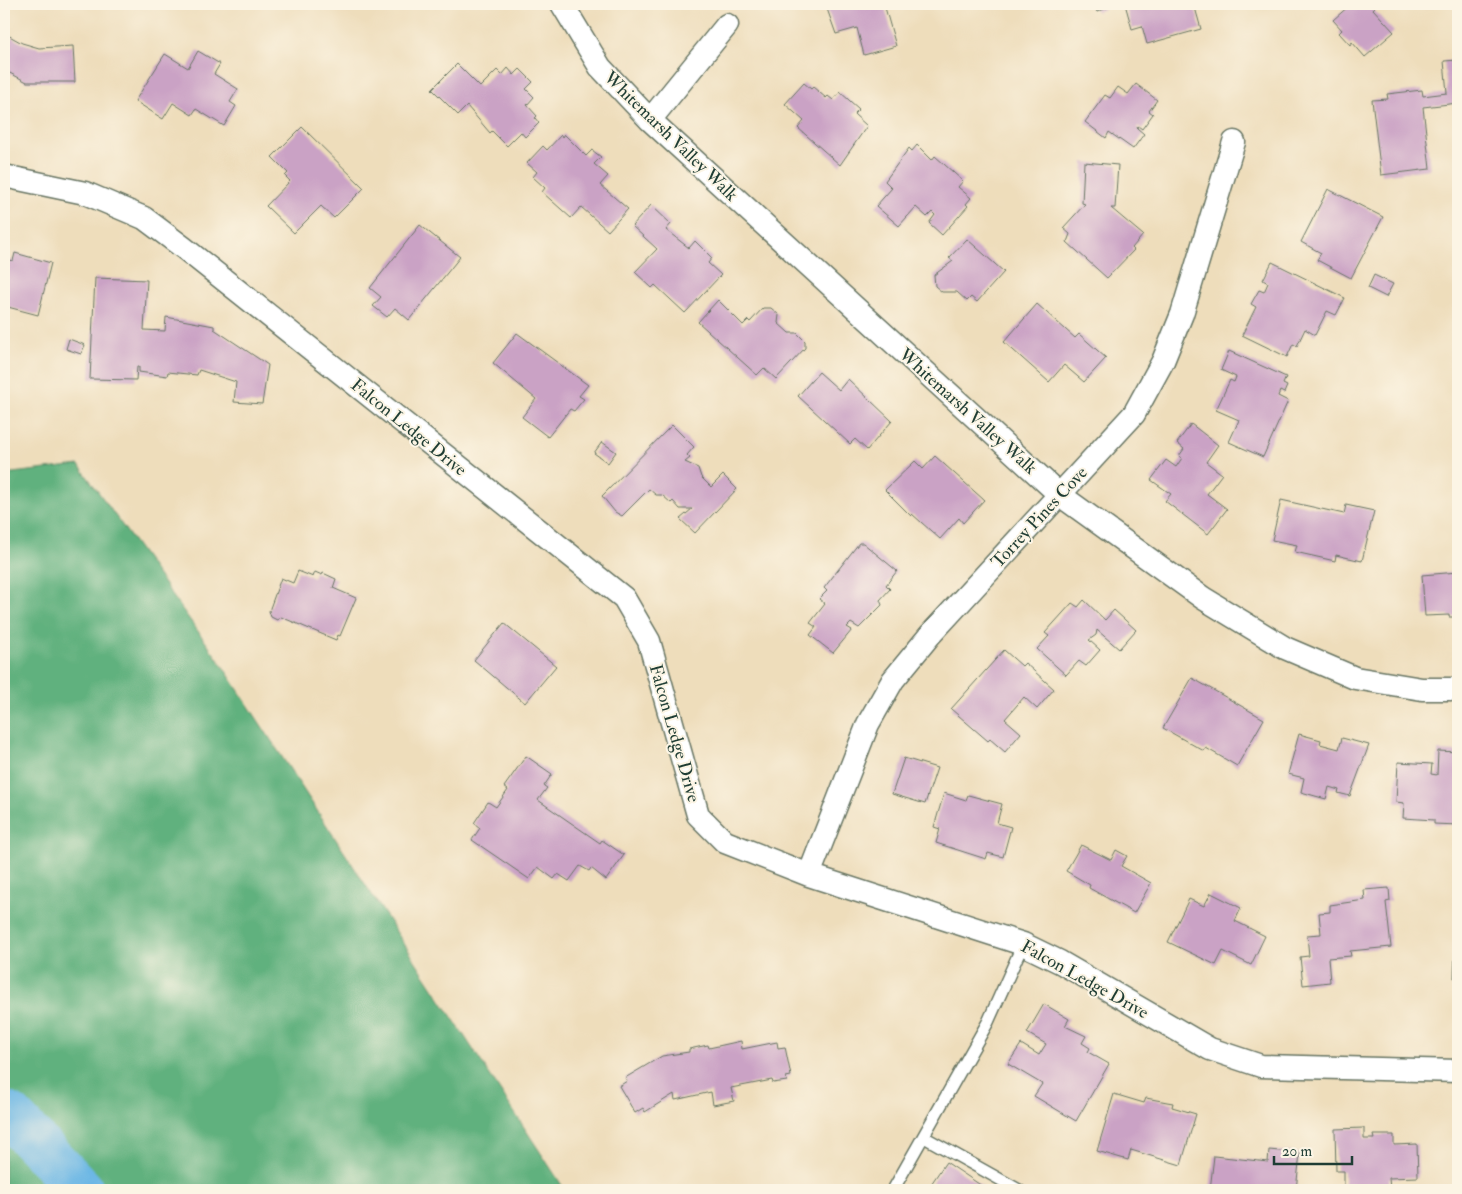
<svg xmlns="http://www.w3.org/2000/svg" width="1462" height="1194" viewBox="0 0 1462 1194" font-family="'IM FELL Double Pica',serif">
<rect width="100%" height="100%" fill="#fcf5e5"/>
<filter id="ink" filterUnits="userSpaceOnUse"><feTurbulence type="fractalNoise" baseFrequency=".02" numOctaves="2"/><feDisplacementMap in="SourceGraphic" scale="10" xChannelSelector="R" yChannelSelector="G"/><feConvolveMatrix kernelMatrix="1 2 1 2 8 2 1 2 1" color-interpolation-filters="sRGB"/></filter>
<filter id="wash" filterUnits="userSpaceOnUse"><feTurbulence type="fractalNoise" baseFrequency=".0096" numOctaves="4" result="noise"/><feDisplacementMap in="SourceGraphic" scale="20" xChannelSelector="R" yChannelSelector="G"/><feGaussianBlur stdDeviation="1.12" result="paint"/><feColorMatrix in="noise" values="0 0 0 0 0 0 0 0 0 0 0 0 0 0 0 0 0 1.4 0 .05"/><feComposite in="paint" operator="in"/></filter>
<g filter="url(#wash)">
<rect width="100%" height="100%" fill="#edb"/>
<path fill="#60b17e" stroke="#407759" d="M79 465 220 662 565 1190H4V474Z"/>
<g fill="none" stroke-linecap="round" stroke-linejoin="round">
<path stroke="#6cb7e5" stroke-width="46" d="M4 1114 11 1117 81 1190"/>
</g>
<g id="blocks">
<path fill="#caa2c5" d="M817 4H884L896 46 864 55 857 28 836 34 826 6 818 8Z
M1093 4H1116L1097 12Z
M1125 4H1194L1201 29 1147 44 1142 26 1132 29Z
M1349 4H1372L1375 7 1373 9 1394 32 1365 57 1352 42 1350 45 1339 33 1342 30 1333 20 1350 5Z
M4 33 22 43 39 48 73 46 75 82H27L4 70Z
M198 51 220 64 214 74 238 89 230 102 236 106 224 126 196 109 192 115 173 103 163 119 135 101 165 54 188 68Z
M1458 60V103L1423 107 1430 169 1381 175 1372 100 1388 99 1387 94 1422 90 1423 96 1447 93 1444 61Z
M457 64 480 87 497 70 502 75 508 68 514 75 520 69 533 82 526 89 534 97 527 105 537 116 535 118 539 123 525 137 521 132 507 146 492 131 490 133 467 106 458 115 432 89Z
M804 83 811 89 813 87 826 98 828 96 833 100 840 92 859 109 854 114 867 126 840 165 798 128 804 121 785 104Z
M1136 84 1157 100 1149 111 1153 114 1142 129 1138 126 1137 128 1144 134 1133 149 1109 132 1106 138 1085 122 1105 95 1110 98 1118 87 1128 94Z
M302 127 364 188 334 218 321 206 294 233 266 206 290 181 285 176 288 173 272 157Z
M564 134 586 156 592 150 601 157 594 164 608 176 600 185 628 209 608 231 581 207 571 218 542 192 545 188 533 177 537 172 527 163 543 146 547 150 561 135 562 137Z
M917 145 932 160 935 156 963 181 958 187 971 198 966 204 968 206 942 235 929 223 935 215 932 212 927 217 916 207 899 226 876 206 892 188 885 181 909 148 912 151Z
M1084 162 1118 165 1115 208H1111L1143 235 1132 248 1134 250 1107 278 1067 242 1070 234 1063 228 1085 204 1082 203Z
M1328 189 1383 217 1351 278 1317 260 1321 253 1301 242Z
M651 205 671 224 666 230 689 248 695 241 712 258 708 263 721 275 685 313 655 285 652 288 635 272 657 249 632 226Z
M420 225 460 257 409 320 395 308 387 317 373 306 381 297 370 288Z
M967 239 1004 272 977 302 971 297 967 301 957 292H942L935 286 934 275 953 261 949 258Z
M15 253 51 263 38 315 4 306V258L13 261Z
M1272 262 1345 298 1336 315 1327 311 1315 335 1305 329 1297 346 1293 344 1287 357 1242 335 1256 307 1251 304 1259 290 1264 292 1268 283 1263 280Z
M1374 275 1393 284 1386 297 1368 288Z
M95 278 147 280 144 330 165 331 166 317 214 326V329L268 365 262 404 234 402 236 382 199 370 197 375 168 372 167 376 139 372V367H137L136 380 90 379Z
M718 300 743 325 748 320 750 322 763 308H771L779 315 778 323 789 333H797L805 341V348L776 379 764 368 757 375 698 322Z
M1037 304 1075 338 1079 334 1106 358 1084 382 1064 365 1049 382 1004 342Z
M517 333 588 385 579 396 584 399 574 411 570 409 548 437 522 417 536 399 493 363Z
M69 339 85 345 81 354 66 349Z
M1229 351 1286 377 1283 384 1287 386 1284 393 1280 391 1278 396 1288 401 1263 457 1229 442 1239 420 1216 410 1230 380 1234 382 1236 377 1221 370Z
M819 372 839 390 848 379 892 421 867 450 855 439 850 444 798 396Z
M1191 424 1218 445 1206 462 1222 474 1207 494 1227 509 1208 534 1165 501 1171 494 1151 480 1166 460 1176 467 1182 458 1179 456 1184 449 1177 443Z
M672 425 694 447 687 455 690 458 685 462 698 468 701 477 711 487 723 475 737 489 695 533 680 519 692 509H680L673 501 671 503 662 495H656L649 489 622 516 615 512 602 496Z
M602 442 616 452 608 463 594 453Z
M935 456 984 500 963 523 959 518 940 539 912 514 911 516 885 490 915 461 923 469Z
M1281 500 1344 514 1346 505 1374 511 1362 561 1336 555 1335 561 1295 552 1297 545 1272 540Z
M859 543H863L897 571 886 585 890 589 880 600 882 605 859 628 851 623 847 627 852 630 833 653 810 635 816 627 810 623 825 604 819 599 827 591 824 588Z
M298 571 313 577 315 572 322 575 323 573 336 579 333 588 356 598 340 636 338 635 336 640 281 617 277 620 271 617 269 611 281 578 293 583Z
M1458 572V617H1449V615L1425 616 1422 575Z
M1084 600 1105 620 1114 610 1136 630 1119 649 1097 630 1096 635 1089 640 1100 650 1086 666 1079 661 1066 675 1037 649 1049 636 1045 633 1072 603 1078 607Z
M504 623 556 666 525 703 474 660Z
M1004 650 1022 666 1025 663 1054 689 1037 709 1024 697 1005 719 1021 733 1005 752 990 739 988 741 951 709Z
M1192 678 1264 719 1237 766 1206 748 1204 751 1163 728Z
M1299 734 1321 740 1320 744 1339 749 1342 738 1369 745 1350 796 1338 793 1339 790 1329 787 1326 799 1301 792 1304 778 1288 774Z
M1438 751 1458 752V825L1434 824V820L1403 818 1404 803 1396 802 1398 762 1432 764 1431 774 1437 775Z
M526 756 552 774 544 786 547 788 538 800 600 843 602 840 624 855 606 880 591 868 589 871 580 866 569 881 558 874 554 879 538 867 529 879 472 840 480 828 474 823 488 802 496 807 508 790 504 787Z
M904 758 937 768 925 804 892 794Z
M944 793 966 800 968 795 1002 804 997 823 1011 827 1003 857 988 853 986 859 936 843 940 829 934 827Z
M1081 845 1111 860 1116 850 1127 856 1121 866 1151 883 1134 913 1089 888 1090 885 1066 871Z
M1389 888 1390 901 1386 902 1391 947 1350 951 1351 956 1328 958 1330 982 1303 985 1300 957 1309 956 1307 935 1321 934 1319 913 1330 912V905L1365 900 1364 890Z
M1211 893 1241 908 1235 921 1265 936 1251 965 1223 951 1216 965 1168 942 1189 899 1204 906Z
M1455 948H1458V978H1454Z
M1044 1004 1069 1019 1065 1026 1086 1036 1082 1043 1090 1048 1088 1052 1109 1064 1076 1121 1034 1096 1042 1084 1008 1064 1021 1044 1039 1055 1046 1044 1027 1033Z
M741 1041 742 1049 777 1042 778 1048 785 1047 791 1076 786 1077 787 1081 773 1083 772 1080 731 1088 734 1101 713 1105 711 1092 675 1100 674 1094 645 1112 643 1108 635 1113 619 1086 627 1081 625 1078 662 1056 689 1052V1049L708 1045 709 1048Z
M1114 1094 1144 1103 1146 1098 1167 1102 1173 1103 1172 1107 1196 1114 1181 1165 1131 1150 1128 1160 1097 1151Z
M1364 1128V1139H1374L1373 1135H1394V1145L1417 1144 1418 1177 1389 1178 1390 1190H1344V1171H1336L1335 1129Z
M1269 1150 1300 1153 1296 1190H1210L1214 1156 1268 1162Z
M946 1162 988 1190H927Z"/>
</g>
</g>
<g filter="url(#ink)">
<use href="#blocks" fill-opacity="0" stroke="#677563" stroke-width="1"/>
<g fill="none" stroke-linecap="round" stroke-linejoin="round">
<g stroke="#677563" stroke-width="14">
<path id="service" d="M924 1137 1019 1190
M893 1190 988 1022 1023 944"/>
</g>
<g stroke="#677563" stroke-width="25">
<path id="minor" d="M562 4 600 67 650 120 1060 495 1203 598 1285 648 1355 678 1422 689H1458
M650 120 727 25
M4 176 85 193 144 218 184 248 624 598 649 641 698 815 725 842 809 875 1023 944 1060 962 1210 1049 1261 1066 1458 1071
M809 875 868 724 893 680 930 635 1134 414 1163 361 1182 314 1234 142"/>
</g>
<use href="#service" stroke="#fff" stroke-width="11"/>
<use href="#minor" stroke="#fff" stroke-width="22"/>
</g>
</g>
<g text-anchor="middle" stroke-width="4" stroke-linejoin="round" paint-order="stroke">
<g font-size="18" fill="#1f3d34" stroke="#fcf5e5">
<text transform="translate(671 136) rotate(44)" y="6">Whitemarsh Valley Walk</text>
<text transform="translate(968 411) rotate(42)" y="6">Whitemarsh Valley Walk</text>
<text transform="translate(409 427) rotate(39)" y="6">Falcon Ledge Drive</text>
<text transform="translate(1039 517) rotate(-47)" y="6">Torrey Pines Cove</text>
<text transform="translate(675 733) rotate(74)" y="6">Falcon Ledge Drive</text>
<text transform="translate(1085 979) rotate(29)" y="6">Falcon Ledge Drive</text>
</g>
</g>
<rect width="1462" height="1194" fill="none" stroke="#fcf5e5" stroke-width="20"/>
<path d="M1274 1156v8h78v-8" fill="none" stroke="#1f3d34" stroke-width="2.5"/>
<text x="1282" y="1156" font-size="15" fill="#1f3d34" stroke="#fcf5e5" stroke-width="4" paint-order="stroke">20 m</text>
</svg>
